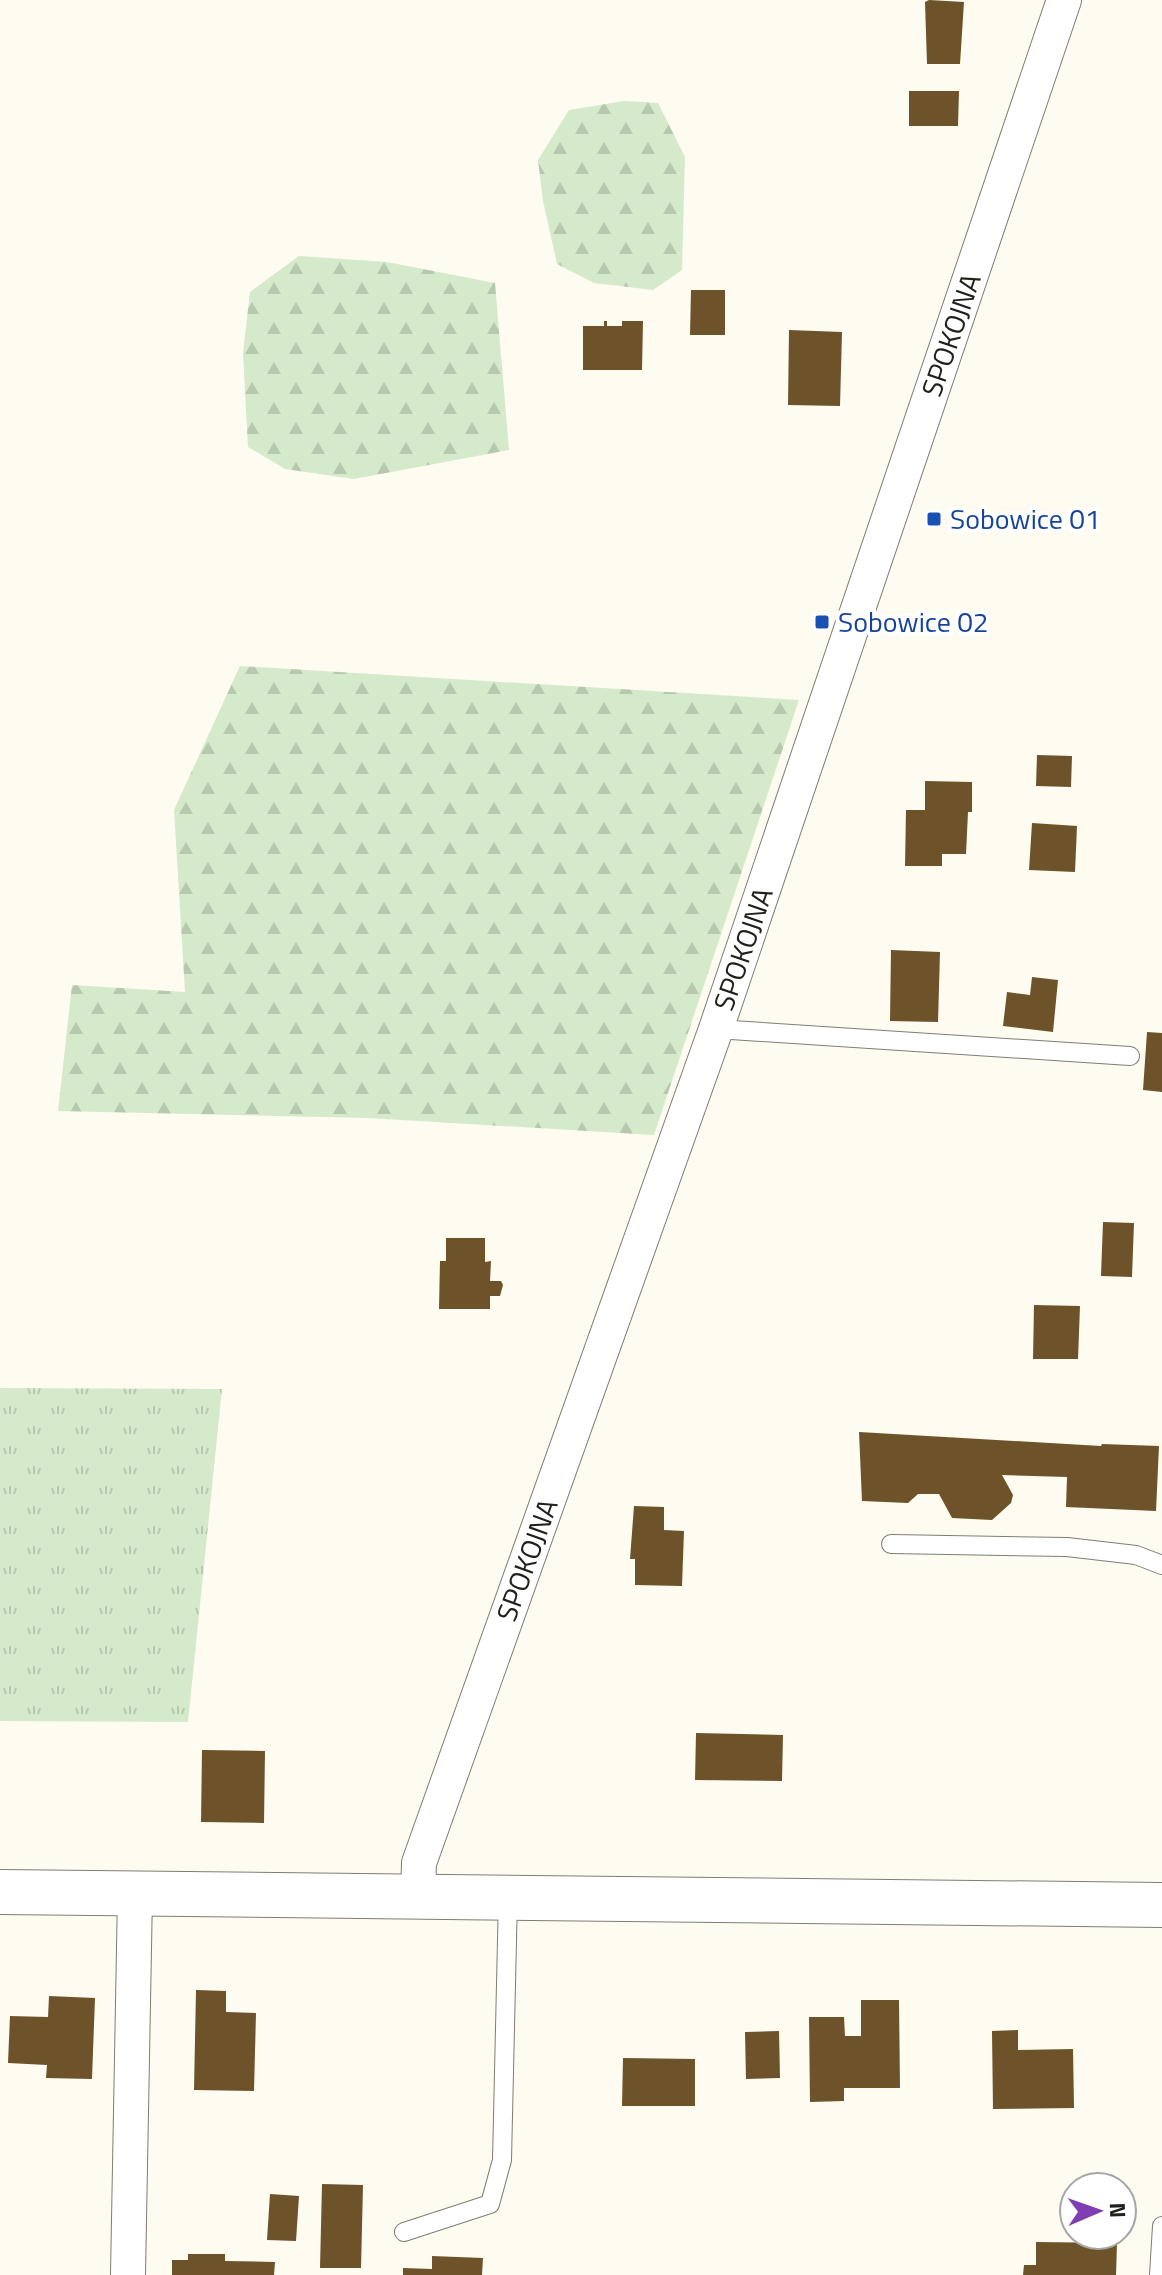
<svg xmlns="http://www.w3.org/2000/svg" width="1162" height="2275" viewBox="0 0 1162 2275" font-family="'Titillium Web',sans-serif">
<defs>
<pattern id="grass-tufts" width="24" height="20" patternUnits="userSpaceOnUse" patternTransform="scale(2)"><rect width="24" height="20" fill="#d4eaca"/><path d="M3 7l-1-3M5 7V3M7 7l1-3M15 17l-1-3M17 17v-4M19 17l1-3" fill="none" stroke="#b6c8ad"/></pattern>
<pattern id="forest-firs" width="22" height="20" patternUnits="userSpaceOnUse" patternTransform="scale(2)"><rect width="22" height="20" fill="#d4eaca"/><path d="M5 1l3.5 6h-7zM16 11l3.5 6h-7z" fill="#b6c8ad"/></pattern>
</defs>
<rect width="100%" height="100%" fill="#fefbf0"/>
<path fill="url(#grass-tufts)" d="M0 1388 222 1389 188 1722 0 1721Z"/>
<path fill="url(#forest-firs)" d="M624 101 658 103 685 157 682 270 653 290 594 283 557 264 543 201 538 160 569 110Z
M299 256 387 262 495 283 509 450 354 479 285 469 248 447 243 353 250 292Z
M240 666 799 700 654 1135 368 1118 58 1111 72 985 185 992 174 810Z"/>
<path fill="#6e522a" d="M929 0 964 2 960 64H927L925 2Z
M909 91H959L958 126H909Z
M691 290H725V335H690Z
M604 321H607V326H622V321H643L642 370H583V326H604Z
M789 330 842 332 840 406 788 405Z
M1037 755 1072 756 1071 787 1036 786Z
M925 781 972 782V812H968L966 854H942V866H905L906 810H925Z
M1032 823 1077 826 1075 872 1029 870Z
M891 950 940 952 938 1022 890 1021Z
M1032 977 1058 980 1053 1032 1003 1026 1007 992 1030 995Z
M1147 1032 1162 1033V1092L1143 1090Z
M1103 1222 1134 1223 1132 1277 1101 1276Z
M446 1238H485V1262L491 1261 490 1281H501L503 1285 500 1296H490V1309H439L440 1261H446Z
M1034 1305 1080 1306 1078 1359H1033Z
M859 1432 1101 1446 1102 1444 1159 1446 1156 1511 1066 1507 1067 1477 1002 1475 1013 1495 1011 1503 992 1520 952 1518 939 1494H918L908 1503 862 1501Z
M634 1506 664 1507V1530L684 1531 682 1586 635 1585V1559H630Z
M696 1733 783 1735 782 1781 695 1780Z
M202 1750 265 1751 264 1823 201 1822Z
M196 1990 226 1991V2012L256 2013 254 2091 194 2090Z
M49 1996 95 1998 92 2079 46 2078 47 2065 8 2063 10 2016 48 2017Z
M861 2000H899L900 2088H844V2101L810 2102 809 2017H844L845 2036H861Z
M1018 2030V2050L1073 2049 1074 2108 993 2109 992 2031Z
M779 2031 780 2078 746 2079 745 2032Z
M623 2058 695 2059V2106H622Z
M322 2184 363 2185 361 2268H320Z
M270 2194 299 2196 296 2241 267 2240Z
M1036 2242 1117 2243 1116 2275H1023L1024 2265H1036Z
M188 2254H225V2261L275 2262 274 2275H172V2260H188Z
M432 2256 483 2258 482 2275H403V2268L432 2269Z"/>
<g fill="none" stroke-linecap="round" stroke-linejoin="round">
<g stroke="#7f7d73" stroke-width="20">
<path id="service" d="M716 1029 1130 1056
M891 1544 1067 1547 1136 1555 1162 1565
M404 2232 490 2204 502 2160 508 1896
M1159 2275 1162 2226"/>
</g>
<g stroke="#7f7d73" stroke-width="36">
<path id="minor" d="M418 1895 419 1863 716 1029 1064 0
M128 2275 135 1894"/>
</g>
<g stroke="#7f7d73" stroke-width="46">
<path id="tertiary" d="M0 1892 1162 1905"/>
</g>
<use href="#service" stroke="#fff" stroke-width="18"/>
<use href="#minor" stroke="#fff" stroke-width="34"/>
<use href="#tertiary" stroke="#fff" stroke-width="44"/>
</g>
<g fill="#1a4fb4" stroke="#fff" stroke-width="3">
<rect x="926" y="511" width="16" height="16" rx="4"/>
<rect x="814" y="614" width="16" height="16" rx="4"/>
</g>
<g text-anchor="middle" stroke-width="8" stroke-linejoin="round" paint-order="stroke">
<g font-size="28" fill="#21201c" stroke="#fff">
<text transform="translate(951 335) rotate(-71)" y="10">SPOKOJNA</text>
<text transform="translate(743 949) rotate(-71)" y="10">SPOKOJNA</text>
<text transform="translate(527 1560) rotate(-70)" y="10">SPOKOJNA</text>
</g>
<g font-size="28" fill="#164399" stroke="#fff" text-anchor="start">
<text x="950" y="529">Sobowice 01</text>
<text x="838" y="632">Sobowice 02</text>
</g>
</g>
<g transform="translate(1098 2211) rotate(88)"><circle r="38" fill="#ffffff" stroke="#a6a6a4" stroke-width="2"/>
<path d="M0-6L14 30L0 20L-14 30Z" fill="#7f3fb3"/>
<text y="-12" font-size="22" font-weight="bold" text-anchor="middle" fill="#21201c">N</text>
</g>
</svg>
